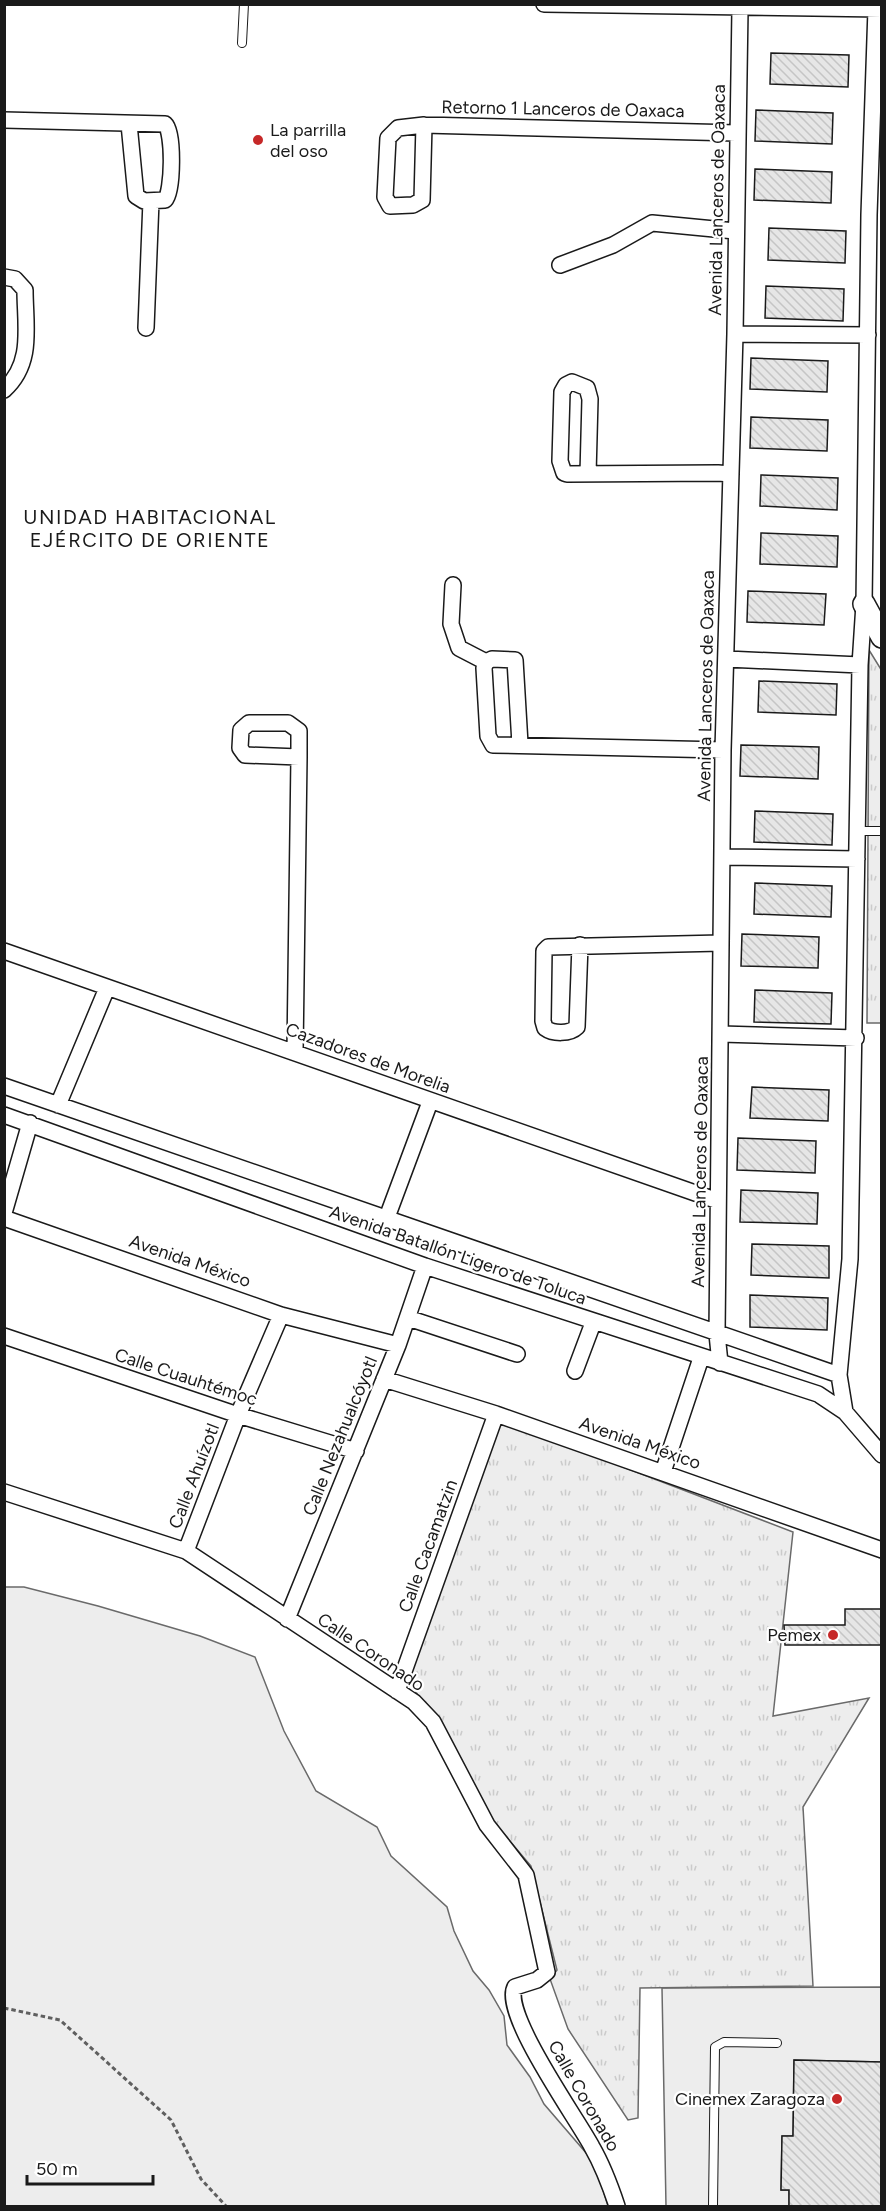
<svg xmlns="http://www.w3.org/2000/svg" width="886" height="2211" viewBox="0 0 886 2211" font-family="Figtree,sans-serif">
<defs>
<pattern id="park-tufts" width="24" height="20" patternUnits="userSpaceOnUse" patternTransform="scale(1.5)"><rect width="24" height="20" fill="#ededed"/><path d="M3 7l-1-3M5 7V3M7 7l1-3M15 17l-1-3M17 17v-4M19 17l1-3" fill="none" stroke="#cbcbcb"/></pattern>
<pattern id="building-back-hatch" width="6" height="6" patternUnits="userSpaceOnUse" patternTransform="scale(1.5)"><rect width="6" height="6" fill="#e6e6e6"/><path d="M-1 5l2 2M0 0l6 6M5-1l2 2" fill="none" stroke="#c5c5c5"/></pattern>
</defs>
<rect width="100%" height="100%" fill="#fff"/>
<path fill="#ededed" stroke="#6a6a6a" stroke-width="1.5" d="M4 1587H24L98 1606 200 1636 255 1657 284 1731 316 1791 377 1827 391 1856 447 1907 454 1931 473 1971 489 1990 504 2016 507 2045 530 2077 544 2104 587 2154 597 2171 608 2206H5Z
M881 1987V2062L794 2060 793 2136H782L781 2190H789V2206H666L662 1988Z"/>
<path fill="url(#park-tufts)" stroke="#6a6a6a" stroke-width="1.5" d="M869 650 882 671V1023H867Z
M498 1419 793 1532 773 1716 869 1698 803 1807 813 1986 640 1988 638 2118 628 2120 568 2029 550 1979 557 1970 531 1866 492 1820 407 1677Z"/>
<path fill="url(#building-back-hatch)" stroke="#1a1a1a" stroke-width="1.5" d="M771 53 849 55 848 87 770 84Z
M756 110 833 113 832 144 755 141Z
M755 169 832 172 831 203 754 200Z
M769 228 846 231 845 263 768 260Z
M766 286 844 289 843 321 765 318Z
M751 358 828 361 827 392 750 389Z
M751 417 828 420 827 451 750 448Z
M761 475 838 478 837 510 760 506Z
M761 533 838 536 837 567 760 564Z
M748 591 826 594 824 625 747 622Z
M759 681 837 684 836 715 758 712Z
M741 745 819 747 818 779 740 776Z
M755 811 833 814 832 845 754 842Z
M755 883 832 886 831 917 754 914Z
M742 934 819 937 818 968 741 966Z
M755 990 832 993 831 1024 754 1022Z
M752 1087 829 1090 828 1121 750 1118Z
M738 1138 816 1141 815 1173 737 1170Z
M741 1190 818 1193 817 1224 740 1222Z
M752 1244 829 1246V1278L751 1275Z
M750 1295 828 1298 827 1330 750 1327Z
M845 1609H882V1645H785L784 1625H845Z
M794 2060 882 2062V2206H789V2190H781L782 2136H793Z"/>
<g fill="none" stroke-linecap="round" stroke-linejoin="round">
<g stroke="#1a1a1a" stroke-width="10">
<path id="service" d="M242 43 244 4
M858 831H882
M713 2206 715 2047 724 2042 777 2043"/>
</g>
<g stroke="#1a1a1a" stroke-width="18">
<path id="minor" d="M544 4 882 9
M4 120 165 124C174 132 173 192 165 200L144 201 136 196 129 124
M424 125 422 200 413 205 390 206 385 197 388 138 398 128 424 125 736 133
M560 265 613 245 652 223 735 231
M4 277 15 279 25 290C25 326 34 363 4 390
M146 328 151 201
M735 334 868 335
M588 474 590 399 587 388 572 382 566 385 562 392 560 461 564 473 567 474 718 473 731 474
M453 585 451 624 459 648 486 662 492 659 515 660 520 744
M727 659 860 665
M486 662 484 668 488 736 493 745 723 750
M723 857 857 859
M580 945 577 1027C570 1034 553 1034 545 1028L543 1021 544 951 548 947 721 943
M4 951 718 1201
M721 1034 856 1038
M295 1052 299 757V731L288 723H249L241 730 240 748 245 755 299 757
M4 1086 839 1375
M58 1105 107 988
M4 1115 425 1266 818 1394 845 1412 882 1455
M4 1213 30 1123
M4 1218 281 1315 398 1345
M386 1220 430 1102
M408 1318 517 1354
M4 1336 238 1415 356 1451
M720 1363 717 1334 723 750 735 334 740 9
M575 1371 593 1323
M384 1379 496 1414 882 1550
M845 1412 839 1375 850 1259 860 665 864 604 869 215 876 9
M663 1472 701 1358
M4 1492 186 1551 414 1702 433 1722 487 1825 526 1875 547 1972 537 1980 515 1987C501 2013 578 2120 592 2147 603 2166 610 2185 617 2206
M186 1551 238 1415 281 1315
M287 1619 398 1345 425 1266
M397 1691 496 1414"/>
</g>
<g stroke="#1a1a1a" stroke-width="24">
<path id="secondary" d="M864 604 882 637"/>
</g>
<path stroke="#5f5f5f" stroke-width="3" stroke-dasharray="4.5 3" stroke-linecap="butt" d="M4 2008 60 2020 171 2120 201 2179 226 2206"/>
<use href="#service" stroke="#fff" stroke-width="8"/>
<use href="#minor" stroke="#fff" stroke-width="15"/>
<use href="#secondary" stroke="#fff" stroke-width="21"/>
</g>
<g fill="#c62828" stroke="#fff" stroke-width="2">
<circle cx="258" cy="140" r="6"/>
<circle cx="833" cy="1635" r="6"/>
<circle cx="837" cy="2099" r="6"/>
</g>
<g text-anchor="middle" stroke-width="4.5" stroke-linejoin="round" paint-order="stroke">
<g font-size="18" fill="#1a1a1a" stroke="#fff">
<text transform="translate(563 109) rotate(1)" y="6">Retorno 1 Lanceros de Oaxaca</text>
<text transform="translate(717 200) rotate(-89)" y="6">Avenida Lanceros de Oaxaca</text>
<text transform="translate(706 686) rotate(-89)" y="6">Avenida Lanceros de Oaxaca</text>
<text transform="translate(368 1058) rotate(20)" y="6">Cazadores de Morelia</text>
<text transform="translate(700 1172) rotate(-89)" y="6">Avenida Lanceros de Oaxaca</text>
<text transform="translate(458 1255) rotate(19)" y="6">Avenida Batallón Ligero de Toluca</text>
<text transform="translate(190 1261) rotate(19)" y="6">Avenida México</text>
<text transform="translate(186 1377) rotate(18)" y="6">Calle Cuauhtémoc</text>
<text transform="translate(340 1436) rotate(-68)" y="6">Calle Nezahualcóyotl</text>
<text transform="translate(640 1443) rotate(19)" y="6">Avenida México</text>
<text transform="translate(194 1476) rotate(-69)" y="6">Calle Ahuízotl</text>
<text transform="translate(428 1546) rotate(-70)" y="6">Calle Cacamatzin</text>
<text transform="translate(371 1652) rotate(34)" y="6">Calle Coronado</text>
<text transform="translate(584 2096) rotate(60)" y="6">Calle Coronado</text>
</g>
<g font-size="18" fill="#1a1a1a" stroke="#fff" text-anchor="end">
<text x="270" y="136" text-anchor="start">La parrilla<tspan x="270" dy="21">del oso</tspan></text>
<text x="821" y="1641">Pemex</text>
<text x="825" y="2105">Cinemex Zaragoza</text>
</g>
<g font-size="20" letter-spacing="1.5" fill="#1a1a1a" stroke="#fff">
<text x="150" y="524">UNIDAD HABITACIONAL<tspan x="150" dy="23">EJÉRCITO DE ORIENTE</tspan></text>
</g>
</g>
<rect width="886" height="2211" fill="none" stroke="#1a1a1a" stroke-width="12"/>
<path d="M27 2175v9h126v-9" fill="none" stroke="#1a1a1a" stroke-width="3"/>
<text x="36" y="2175" font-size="18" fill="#1a1a1a" stroke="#ffffff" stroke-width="4.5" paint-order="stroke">50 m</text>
</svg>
